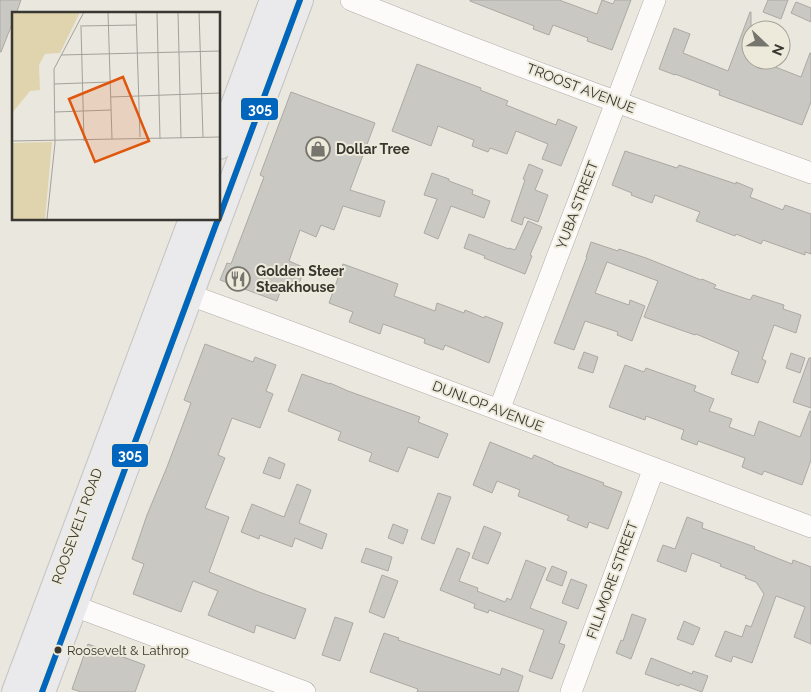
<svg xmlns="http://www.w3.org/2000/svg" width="811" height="692" viewBox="0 0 811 692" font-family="Raleway,sans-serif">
<rect width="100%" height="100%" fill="#eae7df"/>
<path fill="#cac8c2" stroke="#aba9a3" d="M0 0H21L16 14H14V19L1 52H0Z
M470 0H559L597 14 602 0 613 4 615 0H631L612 50 587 41 588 38 553 25 549 35 533 29 534 26 470 1Z
M768 0H788L781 19 763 12Z
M796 2 811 8V22L791 13Z
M750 12H751V60H766L765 63 801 77 810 53H811V102L802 125 719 95 720 91 675 74V75L659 69 674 28 690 34 683 53 728 71Z
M417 64 481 88 480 90 508 101 506 105 556 125 558 119 577 127 561 166 542 159 548 144 516 131 507 154 490 148 488 152 472 146 474 140 438 126 431 146 392 131Z
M291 92 375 123 350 190 385 201 380 217 343 206 334 230 321 225 316 237 300 230 289 261 305 268 297 289 283 284 277 301 220 280 227 263 231 264 264 177 260 175Z
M625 151 677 168 679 165 736 184V182L753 189 750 197 783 210 785 205 811 214V254L805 252V255L763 240 761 244 736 234 735 236 696 221 700 212 655 195 652 203 631 195 632 193 612 185Z
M529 164 543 170 535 190 548 195 538 222 524 217 522 225 511 221 525 180 523 179Z
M432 173 449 179V181L473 190 472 194 490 201 484 218 451 206 438 239 424 233 437 199 424 195Z
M528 221 542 227 530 255 532 256 525 274 484 258 485 256 464 248 469 234 509 249V248L515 250Z
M591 242 618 251 619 249 646 258 701 280 702 279 716 285 714 288 750 300 753 295 784 305 783 309 801 315 796 333 774 325 762 359 766 361 758 383 731 374 739 352 696 334 695 335 644 317 658 281 607 262 595 293 629 305 630 300 645 306 632 341 617 335 618 332 585 321 574 350 554 343 587 257H586Z
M343 264 398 284 394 296 435 311 437 303 464 313 465 310 484 318 485 316 503 323 489 363 445 345 443 350 424 343 425 339 383 324 380 334 349 322 353 312 329 303Z
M205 344 253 362 255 357 276 365 266 391 273 394 260 428 232 418 218 455 225 458 205 508 229 517 209 572 259 592 306 609 295 639 256 625 254 633 208 615 218 591 193 581 181 612 133 594 144 564 132 559 147 515 167 467 191 403 184 400Z
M584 352 598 357 593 373 578 368Z
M791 353 805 358 800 373 786 368Z
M809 358H811V408L793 402Z
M625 365 644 372 646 368 696 386 694 391 714 399 709 411 732 419 729 427 754 436 759 421 800 437 810 411H811V460L802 485 764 471 762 475 742 467 745 458 698 441 697 445 681 439 684 430 646 416 645 420 609 407Z
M302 374 330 384V383L348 391 420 417 418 422 448 434 438 458 408 447 398 472 369 461 372 453 338 440 341 432 288 411Z
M490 442 532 459 534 455 553 463V464L604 483 603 485 622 492 608 529 589 522 587 528 567 520 569 516 518 496 520 490 497 481 492 493 473 485Z
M269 457 285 464 280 479 263 473Z
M297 484 311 490 299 523 327 534 322 549 295 538 292 547 260 535 259 539 241 532 252 504 284 517Z
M438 493 451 497 434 544 421 539Z
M687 517 703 523 702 528 755 547 754 549 792 564 793 560 811 567V644L794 637 805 607 776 596 752 663 733 656 731 662 715 656 725 631 742 637 746 625 751 627 764 594 756 582 745 578 746 576 720 566 721 564 692 553 686 572 657 561 663 545 675 549Z
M393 524 408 530 403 544 388 538Z
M484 526 501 533 488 564 472 558Z
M366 548 392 557 388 571 361 562Z
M457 548 470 553 459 581 478 588 477 591 505 602 507 598 511 600 526 560 546 568 530 608 567 622 559 643 565 645 552 679 529 671 544 630 489 610 488 613 474 608 475 604 440 590Z
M552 566 567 572 562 586 546 580Z
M382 575 398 581 384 618 369 612Z
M571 579 587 585 578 609 562 603Z
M632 614 646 619 631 659 616 653 621 640 623 641Z
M335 617 353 623 340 661 322 655Z
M684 621 700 628 693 645 677 639Z
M384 633 399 638 398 640 500 675 502 668 523 676 518 692H417L418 689 370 672Z
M88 644 145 665 135 692H81L72 689Z
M651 658 692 674 693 671 708 676 702 692 680 684 679 686 645 674Z"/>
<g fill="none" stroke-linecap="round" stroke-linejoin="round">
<g stroke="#aeaca6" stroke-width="22">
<path id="minor" d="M351 0C503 61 657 117 811 173
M176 295H190L307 338 811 527
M499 410 655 0
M74 606 305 692
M571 692 654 468"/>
</g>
<g stroke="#c5c3bf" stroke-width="28">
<path id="major" d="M219 146 273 0
M15 692 192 219
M42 692 300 0"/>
</g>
<use href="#minor" stroke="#fcfbfa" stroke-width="21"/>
<use href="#major" stroke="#eaeaed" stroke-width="26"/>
<g stroke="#eeeadb" stroke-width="10">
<path id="bus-1" d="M219 218 300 0
M42 692 218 219"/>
</g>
<use href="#bus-1" stroke="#0065bd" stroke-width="6"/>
</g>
<defs>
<g id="shop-ring" transform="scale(1.25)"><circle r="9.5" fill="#eeeadb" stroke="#76756e" stroke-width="1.5"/><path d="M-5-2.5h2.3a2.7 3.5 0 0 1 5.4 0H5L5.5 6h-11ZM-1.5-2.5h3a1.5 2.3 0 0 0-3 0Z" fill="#76756e"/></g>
<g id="restaurant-ring" transform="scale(1.25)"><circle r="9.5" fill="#eeeadb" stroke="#76756e" stroke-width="1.5"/><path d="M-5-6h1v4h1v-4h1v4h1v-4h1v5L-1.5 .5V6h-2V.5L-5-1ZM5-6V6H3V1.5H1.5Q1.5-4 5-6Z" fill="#76756e"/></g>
</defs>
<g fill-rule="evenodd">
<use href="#shop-ring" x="318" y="149"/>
<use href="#restaurant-ring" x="238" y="279"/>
</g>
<circle fill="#383731" stroke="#eeeadb" stroke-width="2" cx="58" cy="650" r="4.5"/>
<g text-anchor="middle" stroke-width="4" stroke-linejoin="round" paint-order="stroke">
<g font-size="13" fill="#383731" stroke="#eeeadb" text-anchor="start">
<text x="67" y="655">Roosevelt &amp; Lathrop</text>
</g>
<g font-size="14" fill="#383731" stroke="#eeeadb">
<text transform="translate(581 88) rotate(21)" y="5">TROOST AVENUE</text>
<text transform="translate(577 205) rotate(-69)" y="5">YUBA STREET</text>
<text transform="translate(488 406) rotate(21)" y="5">DUNLOP AVENUE</text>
<text transform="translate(77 526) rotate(-70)" y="5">ROOSEVELT ROAD</text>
<text transform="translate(612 580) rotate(-70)" y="5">FILLMORE STREET</text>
</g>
<g font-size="14" font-weight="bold" fill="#383731" stroke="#eeeadb" text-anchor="start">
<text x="336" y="154">Dollar Tree</text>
<text x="256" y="276">Golden Steer<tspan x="256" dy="16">Steakhouse</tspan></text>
</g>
</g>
<g transform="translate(12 12)">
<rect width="208" height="208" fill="#eae7df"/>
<path d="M0 0H68L48 41 33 42 27 53 28 78 18 79 0 101ZM40 130 33 207H0V131Z" fill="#dfd4ad"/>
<path fill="none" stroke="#a3a199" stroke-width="1" d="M96 0 100 127M124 0 128 125M145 0 148 127M166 0 169 126M187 0 191 125M68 14 124 13M69 15 72 129M49 43 208 39M42 72 98 70M99 85 208 81M43 100 99 98M0 129 208 125M35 207 43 131 42 57 72 0"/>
<path fill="#df570e" fill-opacity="0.15" stroke="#df570e" stroke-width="2.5" d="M111 65 137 129 83 150 57 87Z"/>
<rect width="208" height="208" fill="none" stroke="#383731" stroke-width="2.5"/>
</g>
<g stroke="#eeeadb" stroke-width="2">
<rect x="240" y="97" width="39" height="24" rx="5" fill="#0065bd"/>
<rect x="111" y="443" width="38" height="25" rx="5" fill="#0065bd"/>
</g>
<g font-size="14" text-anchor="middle" font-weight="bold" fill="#fff">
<text x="260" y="114">305</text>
<text x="130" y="460">305</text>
</g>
<g transform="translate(766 45) rotate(112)"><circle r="24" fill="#eeeadb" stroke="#a5a297"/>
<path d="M0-4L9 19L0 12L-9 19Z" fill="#76756e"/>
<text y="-8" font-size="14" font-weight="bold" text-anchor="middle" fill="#383731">N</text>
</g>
</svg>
